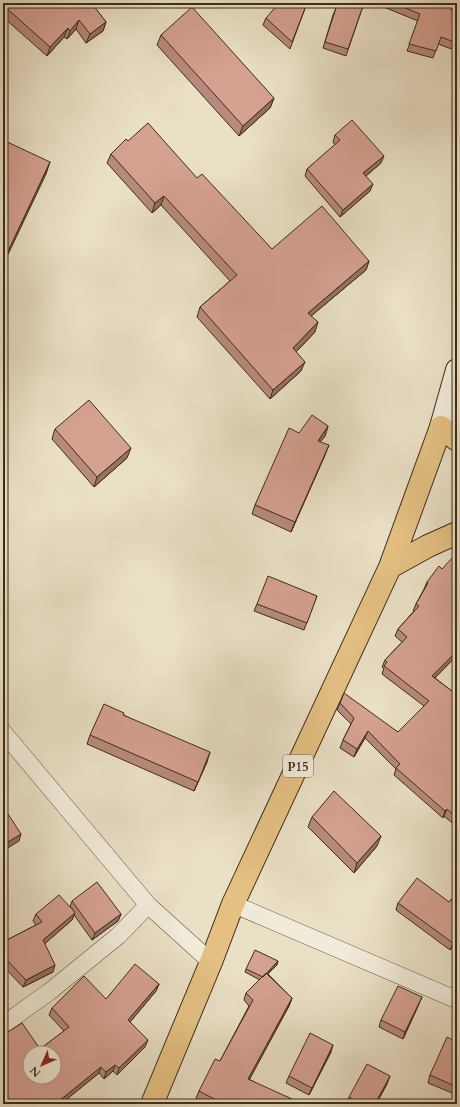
<svg xmlns="http://www.w3.org/2000/svg" width="460" height="1107" viewBox="0 0 460 1107" font-family="Cardo,serif">
<rect width="100%" height="100%" fill="#eae0c6"/>
<filter id="stains"><feTurbulence type="fractalNoise" baseFrequency=".005" numOctaves="4"/><feColorMatrix values="0 0 0 0 .2 0 0 0 0 .09 0 0 0 0 .02 0 0 0 .5 -.17"/></filter>
<radialGradient id="worn" r=".72"><stop offset=".6" stop-color="#630" stop-opacity="0"/><stop offset="1" stop-color="#630" stop-opacity=".3"/></radialGradient>
<g fill="none" stroke-linecap="round" stroke-linejoin="round">
<g stroke="#685944" stroke-width="18">
<path id="street" d="M3 732 148 905 211 962
M233 904 457 1000
M3 1025 49 992 118 936 148 905"/>
</g>
<g stroke="#3d2c19" stroke-width="24">
<path id="secondary" d="M441 427 457 370"/>
</g>
<g stroke="#3d2c19" stroke-width="24">
<path id="primary" d="M390 567 428 546 457 533
M152 1104 211 962 233 904 390 567 441 427 457 440"/>
</g>
<use href="#street" stroke="#f1ebda" stroke-width="17"/>
<use href="#secondary" stroke="#f1ebda" stroke-width="22"/>
<use href="#primary" stroke="#e5c083" stroke-width="22"/>
</g>
<path fill="#b78a7d" stroke="#3d2c19" d="M3 3H99L95 8 106 22 103 31 86 43 76 29 67 39 64 37 47 56 3 17Z
M307 3 290 49 263 25 266 18Z
M338 3H364L346 56 323 48 333 15Z
M374 3H447L451 10 457 12V51L438 44 433 58 407 51 418 21Z
M161 35 274 98 270 108 239 136 157 45Z
M335 135 381 163 366 176 370 191 340 217 305 176 307 169 335 145 333 142Z
M128 141 197 178 272 249 369 261 366 270 311 316 315 332 296 352 301 371 270 399 197 317 200 307 230 281 161 205 152 213 107 163 111 154Z
M328 426 325 436 320 442 325 455 291 532 252 514 255 505 299 433Z
M55 429 127 458 94 487 52 439Z
M457 560V655L435 678 457 695V827L444 816 443 818 394 775 396 769 365 738 354 757 340 748 343 740 351 724 337 710 340 703 398 732 424 706 382 674 384 668 382 667 385 660 402 642 395 636 398 629 414 611H413L416 604 424 589 427 582 442 569Z
M317 596 304 630 254 611 257 604Z
M124 715 207 762 194 791 87 744 90 735Z
M312 817 377 846 354 873 308 827Z
M457 893V941L450 950 396 910 398 903 449 902Z
M72 901 121 914 118 921 92 940 74 915 72 920 44 944 53 972 23 987 3 966V942L36 925 33 921 36 914 70 907Z
M277 965 268 974 292 998 289 1006 249 1079 290 1104H208L196 1098 199 1091 220 1061 249 1006 244 1000 246 993 260 980 245 972 246 969Z
M159 984 156 991 130 1022 145 1047 117 1075 113 1071 104 1079 99 1073 62 1103 3 1104V1035L40 1049 64 1031 49 1015 52 1008 106 999Z
M419 1004 403 1039 379 1027 381 1020Z
M457 1042V1095L428 1083 430 1075Z
M331 1052 309 1095 286 1083 289 1076Z
M387 1084 376 1104H346L349 1097Z"/>
<path fill="#957166" stroke="#3d2c19" d="M95 3H99L90 14 93 5Z
M79 20 76 29 67 39 70 31Z
M106 22 103 31 86 43 90 34Z
M68 28 64 37 47 56 50 47Z
M274 98 270 108 239 136 243 126Z
M384 156 381 163 361 180 363 173Z
M50 162 46 174 3 265V262Z
M373 184 370 191 340 217 343 210Z
M164 196 161 205 152 213 155 203Z
M369 261 366 270 304 322 308 313Z
M318 322 315 332 290 358 293 348Z
M305 362 301 371 270 399 273 390Z
M328 426 325 436 314 450 318 441Z
M329 445 325 455 291 532 295 522Z
M131 448 127 458 94 487 97 477Z
M457 651V655L430 683 432 676Z
M368 731 365 738 354 757 357 749Z
M210 752 207 762 194 791 198 782Z
M447 809 444 816 443 818 445 811Z
M21 834 19 841 3 851V845Z
M381 836 377 846 354 873 357 863Z
M75 913 72 920 40 948 43 940Z
M121 914 118 921 92 940 95 933Z
M457 937V941L450 950 453 943Z
M278 961 277 965 261 980 263 977Z
M55 965 53 972 23 987 26 980Z
M159 984 156 991 126 1027 128 1020Z
M422 997 419 1004 403 1039 405 1032Z
M292 998 289 1006 246 1086 248 1079Z
M148 1040 145 1047 117 1075 119 1068Z
M333 1045 331 1052 309 1095 312 1088Z
M115 1065 113 1071 104 1079 106 1072Z
M101 1067 99 1073 61 1104 59 1101Z
M390 1076 387 1084 376 1104H375Z"/>
<path fill="#d5a191" stroke="#3d2c19" fill-rule="evenodd" d="M3 3H95L93 5 106 22 90 34 79 20 70 31 68 28 50 47 3 5Z
M279 3H307L292 42 266 18Z
M338 3H364L348 49 325 42 336 8Z
M393 3H447L452 5 451 10 457 12V43L441 37 436 51 409 44 420 14Z
M192 7 274 98 243 126 161 35Z
M352 120 384 156 363 173 373 184 343 210 307 169 340 140 335 135Z
M148 123 197 178 202 174 272 249 322 206 369 261 308 313 318 322 293 348 305 362 273 390 200 307 237 275 164 196 155 203 111 154 126 139 128 141Z
M3 140 50 162 3 262Z
M89 400 131 448 97 477 55 429Z
M312 415 328 426 318 441 329 445 295 522 255 505 289 428 299 433Z
M454 556 457 560V651L432 676 457 695V818L447 809 445 811 396 768 400 764 368 731 357 749 343 740 354 718 340 703 344 693 398 732 429 701 384 666 387 662 385 660 407 637 398 629 419 606 416 604 428 583 427 582 439 566 442 569Z
M268 576 317 596 307 623 257 604Z
M104 704 124 713 123 715 210 752 198 782 90 735Z
M334 791 381 836 357 863 312 817Z
M8 814 21 834 3 845V817Z
M417 878 449 902 457 893V937L453 943 398 903Z
M97 882 121 914 95 933 72 901Z
M59 895 70 907H71L75 913 43 940 55 965 26 980 3 956V942L42 922 36 914Z
M255 950 278 961 263 977 246 969Z
M135 964 159 984 128 1020 148 1040 119 1068 115 1065 106 1072 101 1067 59 1101 62 1104H3V1072L6 1069 3 1065V1035L22 1023 40 1049 69 1027 52 1008 84 976 106 999ZM30 1053H54V1077H30Z
M266 973 292 998 248 1079 292 1099 290 1104H230L221 1100 220 1102 199 1091 215 1059 220 1061 253 1000 246 993Z
M398 986 422 997 405 1032 381 1020Z
M310 1033 333 1045 312 1088 289 1076Z
M447 1037 457 1042V1087L430 1075Z
M367 1064 390 1076 375 1104H362L349 1097Z"/>
<g text-anchor="middle" stroke-width="3.5" stroke-linejoin="round" paint-order="stroke">
<rect fill="#f1ebda" stroke="#736553" stroke-width="1" x="283" y="755" width="30" height="22" rx="3"/>
<g font-size="13" font-weight="bold" fill="#3d2c19">
<text x="298" y="771">P15</text>
</g>
</g>
<rect width="460" height="1107" fill="none" stroke="#eae0c6" stroke-width="16"/>
<rect x="4" y="4" width="452" height="1099" fill="none" stroke="#3d2c19" stroke-width="2"/>
<rect x="8" y="8" width="444" height="1091" fill="none" stroke="#3d2c19"/>
<g transform="translate(42 1065) rotate(225)"><circle r="19" fill="#f1ebda" stroke="#a99f8d"/>
<path d="M0-3L7 15L0 10L-7 15Z" fill="#8f2418"/>
<text y="-6" font-size="11" font-weight="bold" text-anchor="middle" fill="#3d2c19">N</text>
</g>
<rect width="100%" height="100%" filter="url(#stains)"/>
<rect width="100%" height="100%" fill="url(#worn)"/>
</svg>
